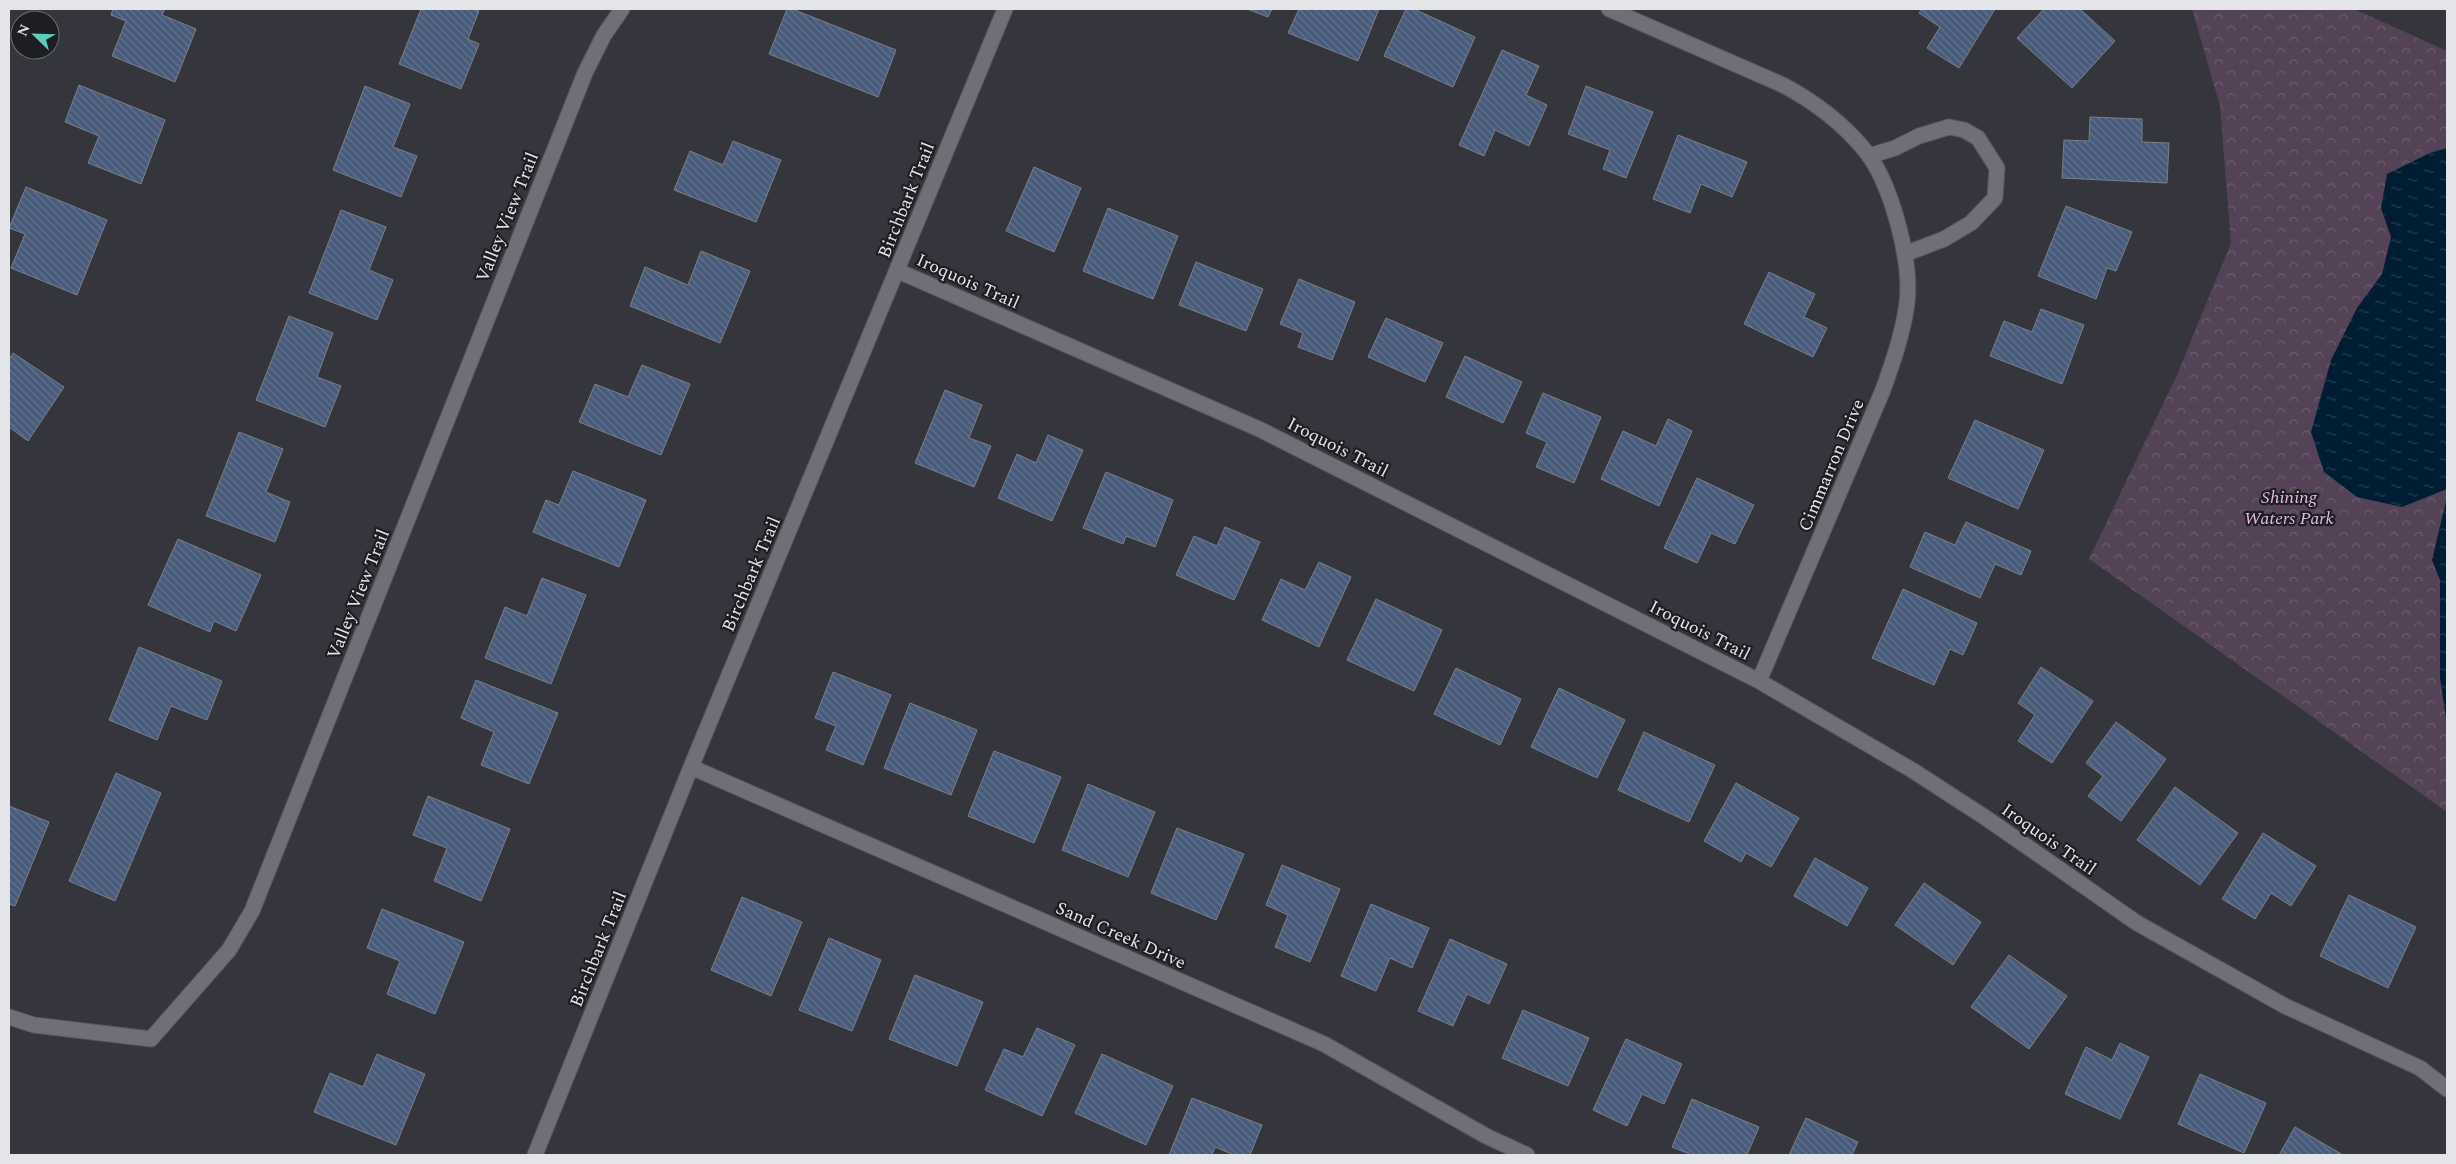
<svg xmlns="http://www.w3.org/2000/svg" width="2456" height="1164" viewBox="0 0 2456 1164" font-family="Spectral,serif">
<defs>
<pattern id="park-crowns" width="20" height="18" patternUnits="userSpaceOnUse" patternTransform="scale(1.25)"><rect width="20" height="18" fill="#544256"/><path d="M2 6a3 3 0 1 1 6 0M12 15a3 3 0 1 1 6 0" fill="none" stroke="#6c5d6e"/></pattern>
<pattern id="water-ripples" width="26" height="14" patternUnits="userSpaceOnUse" patternTransform="scale(1.25)"><rect width="26" height="14" fill="#001e33"/><path d="M2 4q2-2 4 0t4 0M15 11q2-2 4 0t4 0" fill="none" stroke="#253f51"/></pattern>
<pattern id="building-back-hatch" width="6" height="6" patternUnits="userSpaceOnUse" patternTransform="scale(1.25)"><rect width="6" height="6" fill="#495b7b"/><path d="M-1 5l2 2M0 0l6 6M5-1l2 2" fill="none" stroke="#63728e"/></pattern>
</defs>
<rect width="100%" height="100%" fill="#35363d"/>
<path fill="url(#park-crowns)" d="M2192 9H2354L2447 51V812L2089 559 2177 375 2231 243 2220 106Z"/>
<path fill="url(#water-ripples)" d="M2447 148V489L2402 507 2357 497 2324 472 2311 432 2331 360 2357 308 2382 274 2391 237 2381 208 2387 174 2430 153Z
M2447 497V725L2440 678V580L2432 560Z"/>
<path fill="url(#building-back-hatch)" stroke="#7b7f87" d="M113 9H165L162 15 196 29 175 82 112 56 126 21 111 15Z
M421 9H473L479 11 468 39 479 44 461 89 399 64Z
M787 9H792L896 50 878 97 769 54Z
M1247 9H1272L1268 17Z
M1299 9H1379L1358 61 1288 33Z
M1406 9H1414L1475 37 1453 87 1384 56Z
M1922 9H1995L1959 68 1927 48 1940 27 1919 13Z
M2044 9H2080L2115 41 2072 88 2017 38Z
M1502 50 1539 66 1526 95 1547 105 1529 146 1495 130 1484 156 1459 145Z
M79 85 165 120 141 184 88 163 99 136 65 122Z
M365 86 410 104 393 147 417 156 401 197 333 170Z
M1586 86 1653 112 1626 178 1603 169 1610 150 1568 134Z
M2090 117 2142 119V142L2169 143 2167 183 2062 178 2064 140 2089 141Z
M1678 135 1747 162 1732 197 1701 184 1690 213 1653 199Z
M733 141 781 160 756 222 674 190 690 151 723 165Z
M1034 167 1081 188 1054 252 1006 231Z
M26 187 107 220 77 295 11 268 25 234 9 228Z
M2066 206 2132 232 2116 271 2107 268 2096 299 2038 276Z
M1108 208 1178 236 1153 299 1083 271Z
M341 210 386 227 369 270 393 280 377 320 309 293Z
M701 251 750 271 720 343 630 306 645 267 688 285Z
M1196 262 1263 289 1246 331 1179 305Z
M1769 272 1815 294 1804 317 1827 328 1813 357 1744 324Z
M1299 279 1355 302 1332 360 1298 347 1303 333 1280 324Z
M2041 309 2084 325 2062 384 1990 356 2004 321 2032 332Z
M289 316 333 333 317 377 341 386 325 427 256 400Z
M1386 318 1443 343 1425 382 1368 357Z
M13 353 64 387 28 441 9 427V360Z
M1465 356 1522 382 1503 423 1446 397Z
M642 365 690 384 661 455 579 422 595 384 628 397Z
M945 390 982 405 969 438 991 446 974 487 915 463Z
M1543 393 1601 417 1574 483 1536 467 1547 442 1526 433Z
M1668 419 1692 431 1659 506 1601 479 1623 431 1656 446Z
M1975 420 2044 450 2018 509 1948 478Z
M239 432 283 449 266 492 290 502 275 542 206 516Z
M1048 435 1083 450 1052 521 998 498 1017 454 1036 463Z
M573 471 646 500 619 567 533 532 546 500 559 505Z
M1106 472 1173 500 1155 547 1126 536 1123 544 1083 528Z
M1697 478 1754 505 1735 544 1711 533 1697 563 1664 548Z
M1966 522 2031 551 2021 575 1995 564 1980 598 1910 567 1925 532 1955 545Z
M1225 527 1260 542 1234 600 1176 575 1194 536 1217 546Z
M178 539 261 575 236 631 214 621 210 632 148 605Z
M1319 562 1351 577 1319 647 1262 620 1281 579 1305 590Z
M542 578 586 595 551 684 485 658 505 607 527 616Z
M1903 589 1977 623 1963 655 1950 649 1934 685 1872 658Z
M1376 599 1442 630 1414 691 1347 660Z
M139 647 222 681 207 720 171 706 157 740 109 720Z
M2041 667 2093 701 2052 763 2018 741 2035 715 2018 703Z
M1456 668 1521 699 1500 745 1434 714Z
M833 672 891 695 863 765 826 750 836 726 815 718Z
M476 680 558 713 529 784 481 765 494 732 461 718Z
M1559 688 1625 720 1597 778 1531 747Z
M910 703 977 730 951 795 884 768Z
M2116 722 2166 759 2121 821 2088 796 2103 776 2086 763Z
M1644 732 1715 765 1689 822 1618 790Z
M994 751 1061 777 1034 843 968 816Z
M116 773 161 793 115 901 69 881Z
M1736 783 1799 818 1771 867 1746 853 1741 862 1704 841Z
M1088 784 1155 812 1128 877 1062 850Z
M2175 787 2238 833 2200 885 2137 840Z
M428 796 510 829 481 901 434 881 447 848 413 835Z
M9 806 49 822 15 906 9 904Z
M1177 828 1244 854 1216 920 1151 893Z
M2263 833 2316 866 2291 906 2271 893 2255 919 2222 899Z
M1815 858 1868 888 1847 926 1794 896Z
M1282 865 1340 889 1310 962 1275 947 1288 915 1266 905Z
M1924 883 1981 922 1953 965 1895 925Z
M2349 895 2416 927 2388 988 2320 956Z
M742 897 802 922 771 996 711 970Z
M1371 904 1429 928 1412 968 1390 958 1376 991 1341 976Z
M382 909 464 942 435 1014 387 994 400 961 367 948Z
M829 938 881 960 852 1031 799 1010Z
M1450 939 1507 964 1489 1004 1467 994 1453 1026 1418 1011Z
M2009 955 2067 996 2029 1049 1971 1007Z
M915 975 983 1002 957 1066 889 1039Z
M1523 1010 1589 1038 1568 1086 1502 1058Z
M1037 1028 1075 1045 1042 1116 985 1090 1004 1049 1023 1057Z
M1626 1039 1682 1064 1664 1104 1642 1094 1627 1126 1593 1110Z
M2120 1043 2149 1057 2120 1119 2065 1094 2086 1047 2112 1060Z
M377 1054 425 1074 396 1145 314 1112 330 1073 363 1087Z
M1102 1054 1173 1086 1146 1145 1075 1113Z
M2200 1074 2266 1103 2244 1153 2178 1124Z
M1192 1098 1262 1125 1250 1155H1234L1215 1147 1212 1155H1169Z
M1692 1099 1759 1127 1747 1155H1692L1672 1147Z
M1806 1118 1858 1142 1852 1155H1789Z
M2295 1127 2343 1155H2279Z"/>
<g fill="none" stroke-linecap="round" stroke-linejoin="round">
<g stroke="#55555b" stroke-width="17">
<path id="minor" d="M1609 9 1783 85C1813 101 1842 123 1863 148 1891 180 1912 261 1907 303 1903 333 1893 362 1883 390L1759 681
M1869 156 1895 148 1919 136 1949 127 1964 130 1978 138 1997 168 1995 198 1971 223 1944 239 1905 254
M898 271 1259 429 1759 681 1912 770 1986 818 2137 923 2285 1006 2420 1068 2447 1089
M691 767 1324 1044 1486 1136 1527 1155
M9 1017 34 1025 151 1039 229 950 252 911 585 73 604 35 622 9
M535 1155 691 767 1005 9"/>
</g>
<use href="#minor" stroke="#6f6f77" stroke-width="15"/>
</g>
<g text-anchor="middle" stroke-width="4.5" stroke-linejoin="round" paint-order="stroke">
<g font-size="18" fill="#e4e5e9" stroke="#1d1e21">
<text transform="translate(906 200) rotate(-68)" y="6">Birchbark Trail</text>
<text transform="translate(507 217) rotate(-68)" y="6">Valley View Trail</text>
<text transform="translate(968 281) rotate(24)" y="6">Iroquois Trail</text>
<text transform="translate(1338 447) rotate(27)" y="6">Iroquois Trail</text>
<text transform="translate(1831 465) rotate(-67)" y="6">Cimmarron Drive</text>
<text transform="translate(751 574) rotate(-67)" y="6">Birchbark Trail</text>
<text transform="translate(358 594) rotate(-68)" y="6">Valley View Trail</text>
<text transform="translate(1700 630) rotate(27)" y="6">Iroquois Trail</text>
<text transform="translate(2049 839) rotate(35)" y="6">Iroquois Trail</text>
<text transform="translate(1121 935) rotate(24)" y="6">Sand Creek Drive</text>
<text transform="translate(598 949) rotate(-68)" y="6">Birchbark Trail</text>
</g>
<g font-size="18" font-style="italic" fill="#e8b9ec" stroke="#1d1e21">
<text x="2289" y="503">Shining<tspan x="2289" dy="21">Waters Park</tspan></text>
</g>
</g>
<rect width="2456" height="1164" fill="none" stroke="#e4e5e9" stroke-width="20"/>
<g transform="translate(35 35) rotate(293)"><circle r="24" fill="#1d1e21" stroke="#6d6e71"/>
<path d="M0-4L9 19L0 12L-9 19Z" fill="#5dceb9"/>
<text y="-8" font-size="14" font-weight="bold" text-anchor="middle" fill="#e4e5e9">N</text>
</g>
</svg>
